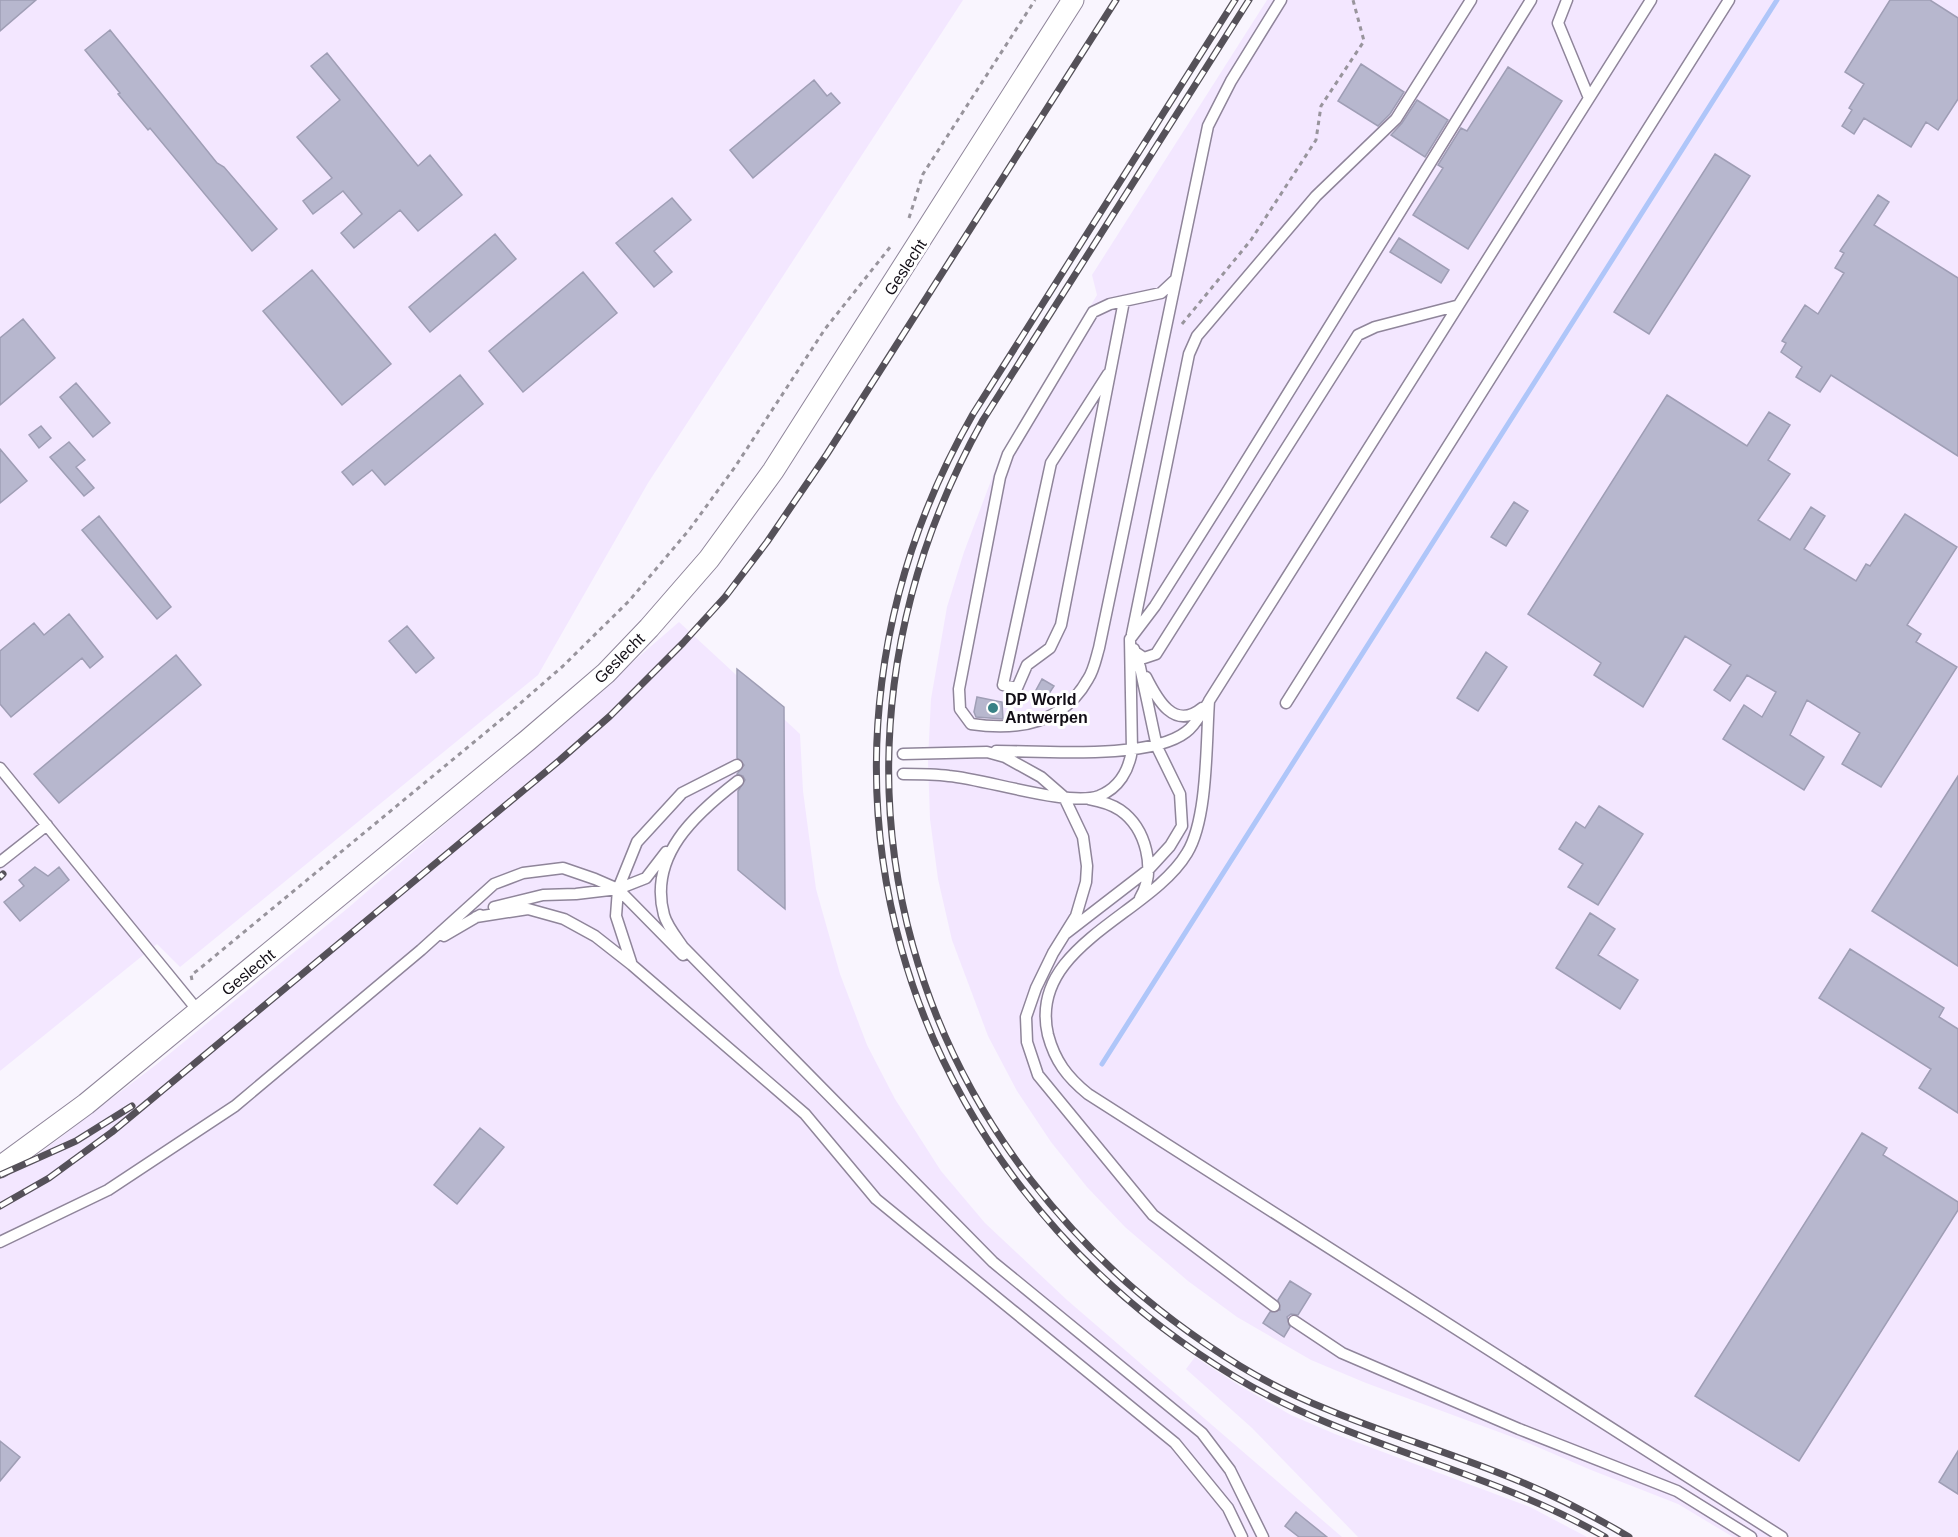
<svg xmlns="http://www.w3.org/2000/svg" width="1958" height="1537" viewBox="0 0 1958 1537" font-family="Arial,sans-serif">
<rect width="100%" height="100%" fill="#f9f5fe"/>
<path fill="#f3e7ff" d="M0 0H963L648 483 538 675 180 967 157 944 0 1071Z
M1267 0H1958V1537H1733L1678 1504 1591 1470 1526 1442 1366 1383 1311 1360 1237 1317 1188 1281 1125 1227 1087 1187 1051 1142 1017 1091 988 1036 952 940 938 879 930 819 928 760 931 699 947 607 964 552 1000 457 1097 295 1092 275Z
M679 622 800 734 803 791 816 889 840 974 867 1045 895 1099 941 1171 985 1223 1067 1300 1342 1537H0V1179L36 1156 157 1064 348 908Z
M1195 1357 1240 1386 1291 1415 1335 1434 1530 1507 1587 1537H1358L1252 1428 1186 1369Z"/>
<g fill="none" stroke-linecap="round" stroke-linejoin="round">
<path stroke="#afc6f9" stroke-width="5" d="M1102 1064 1777 0"/>
</g>
<path fill="#b7b7ce" stroke="#9f9eb5" stroke-width="1.5" d="M0 0H36L0 31Z
M1890 0H1930L1958 18V99L1938 130 1926 122 1911 147 1864 118 1854 134 1842 126 1852 110 1849 108 1864 84 1845 72Z
M110 30 217 163 224 167 277 229 252 251 150 128 148 130 118 94 120 93 85 50Z
M327 53 418 166 430 155 462 195 418 231 400 210 354 248 341 233 362 214 343 191 313 214 303 201 332 178 297 137 340 100 311 66Z
M1361 64 1404 92 1390 114 1378 126 1338 101Z
M1508 67 1562 101 1468 249 1413 215 1443 168 1438 165 1461 128 1467 131Z
M814 80 827 96 831 93 840 103 753 178 730 150Z
M1417 100 1448 120 1425 157 1391 135 1402 123Z
M1715 154 1750 176 1649 334 1614 312Z
M1878 195 1889 202 1874 225 1958 278V456L1831 375 1820 392 1796 377 1802 367 1781 352 1786 343 1782 341 1805 305 1818 314 1844 273 1835 268 1844 253 1840 251Z
M672 198 691 220 654 251 672 272 654 287 616 243Z
M495 234 516 259 430 332 409 307Z
M1399 238 1449 270 1441 283 1390 252Z
M312 270 391 364 342 405 263 311Z
M583 272 617 313 523 392 489 351Z
M23 319 55 358 0 405V338Z
M460 375 483 404 385 485 372 470 353 485 342 472Z
M76 383 110 423 93 437 60 397Z
M1667 395 1747 446 1769 412 1790 425 1768 460 1790 474 1758 520 1790 540 1811 507 1825 516 1804 549 1856 581 1866 564 1870 566 1905 514 1957 547 1907 625 1921 634 1916 642 1957 667 1881 787 1842 764 1860 733 1807 700 1790 735 1824 757 1804 790 1723 739 1744 705 1762 717 1776 692 1747 675 1730 701 1714 690 1731 665 1685 636 1643 707 1594 675 1601 663 1528 614Z
M41 426 51 438 39 448 29 435Z
M69 442 85 460 76 467 94 488 84 496 50 457Z
M0 449 27 481 0 503Z
M1514 502 1528 511 1506 546 1491 537Z
M99 516 171 607 157 619 82 530Z
M69 614 103 657 90 668 82 658 11 717 0 704V651L34 623 44 635Z
M407 626 434 658 416 673 389 641Z
M1486 652 1507 667 1478 711 1457 698Z
M176 655 201 685 59 803 34 774Z
M737 669 784 707 785 909 738 870V791L745 780 743 776 737 774 744 765 737 758Z
M1042 679 1054 686 1046 698 1035 692Z
M977 697 1002 702 1003 719 976 717 974 712Z
M1958 776V966L1872 911Z
M1599 806 1643 834 1598 905 1568 887 1583 864 1559 849 1576 822 1585 828Z
M35 867 48 876 59 867 69 880 20 921 4 902 24 886 19 880Z
M1590 913 1615 929 1598 955 1638 980 1620 1009 1556 968Z
M1850 949 1944 1008 1939 1017 1958 1029V1113L1919 1088 1931 1069 1819 998Z
M480 1128 504 1147 457 1204 434 1185Z
M1862 1133 1887 1148 1883 1155 1958 1202V1210L1799 1461 1695 1396Z
M1290 1281 1311 1294 1298 1315 1291 1314 1287 1317 1290 1327 1284 1337 1263 1323 1270 1312 1280 1310 1278 1300Z
M0 1441 20 1457 0 1481Z
M1958 1451V1494L1939 1482Z
M1296 1512 1327 1537H1299L1285 1526Z"/>
<g fill="none" stroke-linecap="round" stroke-linejoin="round">
<g stroke="#8f859a" stroke-width="13">
<path id="service" d="M1567 0 1558 23 1589 98
M1651 0 1209 701C1206 743 1208 819 1187 853 1150 915 1027 946 1048 1035 1055 1061 1067 1077 1088 1094L1782 1537
M1175 280 1161 293 1110 304 1093 312 1008 454 1000 477 959 689 960 709 971 724C1018 731 1063 724 1088 679 1094 670 1096 658 1099 648L1208 126 1231 81 1281 0
M1108 374 1051 463 1003 685 1017 688 1027 665 1050 648 1061 625 1124 301
M1132 634 1189 354 1197 336 1316 196 1396 119 1471 0
M1135 652 1144 658 1156 654 1358 335 1375 327 1456 306
M1146 677C1157 699 1174 731 1202 708
M1286 703 1729 0
M996 751C1044 751 1150 760 1186 732 1195 726 1202 712 1208 703
M903 754 987 752 1005 757 1041 777 1064 797 1083 837 1087 866 1086 882 1076 916 1053 953 1036 988 1026 1017 1027 1042 1038 1075 1153 1215 1274 1306
M0 768 199 1012
M903 774C918 774 934 774 949 776 985 779 1069 807 1099 796 1119 788 1129 770 1132 750L1130 639 1155 606 1227 492 1531 0
M738 781C695 814 648 856 664 915 667 926 677 938 683 947L993 1262 1202 1433 1230 1470 1263 1537
M1089 799C1100 801 1111 804 1120 810 1146 828 1157 870 1140 898
M0 862 47 825
M494 907 543 895 576 894 618 889 646 878 666 852
M476 917 528 909 564 919 595 936 632 965 805 1114 876 1199 1175 1443 1228 1508 1242 1537
M1065 934 1148 870 1170 846 1182 826 1180 794 1157 747 1140 667 1134 649
M444 936 480 915
M631 962 616 916 618 889 637 842 682 793 737 765
M0 1242 108 1190 235 1106 421 950 494 884 523 873 563 868 595 879 618 889 683 955
M1294 1321 1342 1353 1519 1429 1677 1491 1751 1537"/>
</g>
<g stroke="#8f859a" stroke-width="23">
<path id="minor" d="M0 1167 86 1104 528 740 606 673 649 628 709 559 773 471 1073 0"/>
</g>
<path stroke="#98949c" stroke-width="3" stroke-dasharray="4.5 4.5" stroke-linecap="butt" d="M909 218 923 174 1035 0
M1182 324 1251 240 1316 140 1321 106 1364 41 1353 0
M192 980 191 975 198 970 508 714 563 666 629 601 689 530 735 467 825 329 891 246"/>
<use href="#service" stroke="#fff" stroke-width="10"/>
<use href="#minor" stroke="#fff" stroke-width="21"/>
<g stroke="#555159" stroke-width="7">
<path id="rail" d="M1235 0 973 414C773 762 895 1172 1235 1377 1351 1447 1488 1469 1605 1537
M1249 0 983 420C789 766 904 1160 1240 1366 1325 1418 1422 1441 1514 1479 1554 1495 1592 1515 1629 1537
M0 877 3 874
M0 1175 76 1141 132 1106
M0 1206 49 1178 112 1132 560 760 610 716 683 643 725 597 767 542 827 454 1116 0"/>
</g>
<use href="#rail" stroke="#fff" stroke-width="4.5" stroke-dasharray="14" stroke-linecap="butt"/>
</g>
<circle fill="#388185" stroke="#fff" stroke-width="2" cx="993" cy="708" r="6"/>
<g text-anchor="middle" stroke-width="6" stroke-linejoin="round" paint-order="stroke">
<g font-size="16" fill="#110d15" stroke="#fff">
<text transform="translate(905 267) rotate(-57)" y="6">Geslecht</text>
<text transform="translate(619 658) rotate(-45)" y="6">Geslecht</text>
<text transform="translate(248 972) rotate(-39)" y="6">Geslecht</text>
</g>
<g font-size="16" font-weight="bold" fill="#110d15" stroke="#fff" text-anchor="start">
<text x="1005" y="705">DP World<tspan x="1005" dy="18">Antwerpen</tspan></text>
</g>
</g>
</svg>
